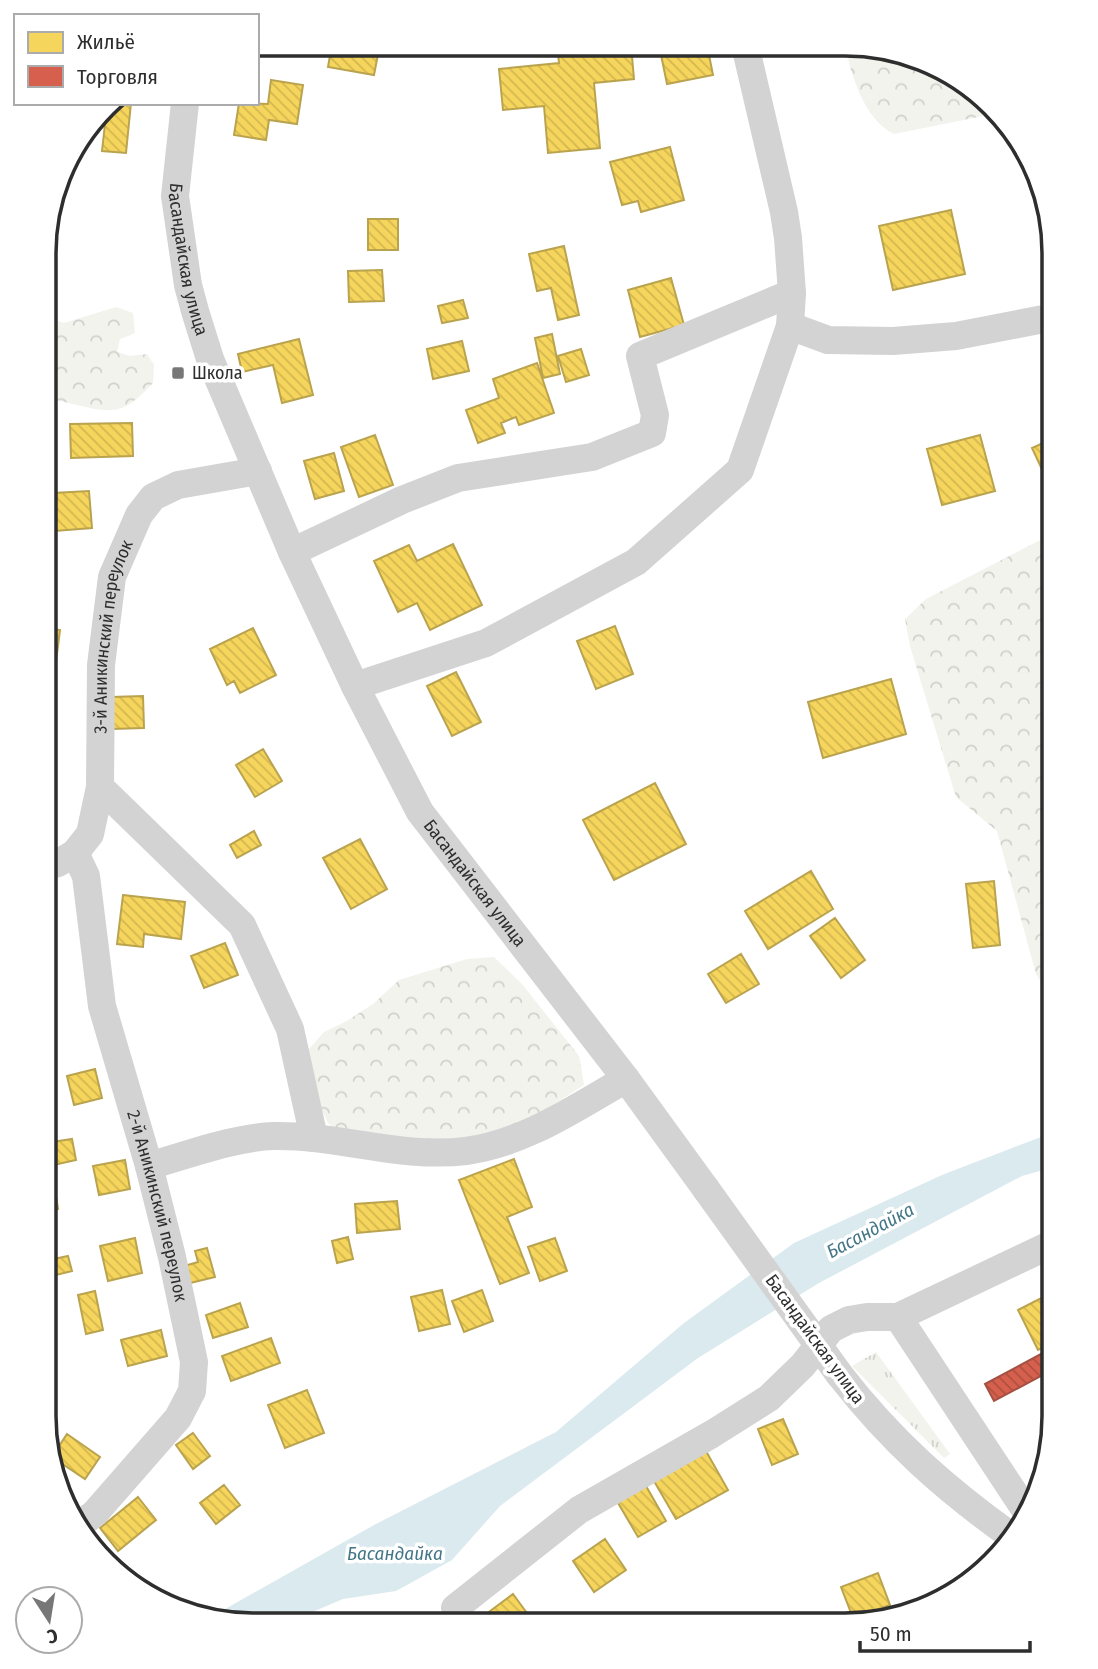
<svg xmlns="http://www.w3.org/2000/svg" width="1098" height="1669" viewBox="0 0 1098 1669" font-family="'Fira Sans Condensed',sans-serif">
<defs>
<pattern id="grass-tufts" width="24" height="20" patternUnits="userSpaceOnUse" patternTransform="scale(1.75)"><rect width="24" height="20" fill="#f1f3ec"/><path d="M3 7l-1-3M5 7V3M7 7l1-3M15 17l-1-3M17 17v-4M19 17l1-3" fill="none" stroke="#cfd1cb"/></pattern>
<pattern id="forest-crowns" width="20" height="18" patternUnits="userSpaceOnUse" patternTransform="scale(1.75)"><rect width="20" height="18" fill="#f1f3ec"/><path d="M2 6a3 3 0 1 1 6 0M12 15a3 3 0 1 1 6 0" fill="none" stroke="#cfd1cb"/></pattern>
<pattern id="homes-back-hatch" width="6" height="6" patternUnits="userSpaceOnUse" patternTransform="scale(1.75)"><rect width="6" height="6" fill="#f6d55c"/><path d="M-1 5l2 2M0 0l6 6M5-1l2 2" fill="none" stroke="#d3b750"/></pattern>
<pattern id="shops-back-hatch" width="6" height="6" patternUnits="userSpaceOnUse" patternTransform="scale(1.75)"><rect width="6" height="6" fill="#d6604d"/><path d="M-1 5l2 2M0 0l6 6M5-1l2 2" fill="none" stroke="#ae5040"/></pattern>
</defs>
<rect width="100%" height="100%" fill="#fff"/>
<path fill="url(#grass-tufts)" d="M876 1352 950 1454 944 1458 852 1366Z"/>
<path fill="url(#forest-crowns)" d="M845 46H873L972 87 993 114 894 134C864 119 852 77 845 46Z
M116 307 133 313 135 333 120 339 117 352 130 356 147 354 154 365 153 383C123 415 114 414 73 404 64 402 55 399 45 399V317L64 323Z
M1054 533V1001L1036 974 997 831 956 797 910 646 905 619 926 599Z
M494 957 522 984 579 1056 584 1085 534 1117 479 1139 344 1140 328 1123 316 1098 308 1069 309 1049 324 1032 347 1021 373 1004 399 980 467 959Z"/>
<path fill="#daeaef" d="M1054 1132V1167L1022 1176 819 1283 698 1358 500 1506 452 1560 396 1591 343 1599 284 1624H226L211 1617 374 1525 556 1432 684 1323 794 1243 942 1175Z"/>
<path fill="url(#homes-back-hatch)" stroke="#baa34e" stroke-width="2" d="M332 44H380L374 75 328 67Z
M466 44H498L497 50Z
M557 45H631L634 79 594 83 600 148 548 153 544 106 503 110 499 69 559 63Z
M659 45H707L713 75 667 84Z
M271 80 303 85 297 124 269 120 266 140 234 135 239 103 268 104Z
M109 103H131L126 153 102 151 107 106Z
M670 147 684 200 641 212 638 201 622 205 610 162Z
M951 210 965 274 893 290 879 226Z
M368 219H398V250H368Z
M564 246 579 315 558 320 551 288 537 291 529 254Z
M382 270 384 301 349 302 348 271Z
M671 278 684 325 640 337 628 290Z
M463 300 468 318 442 323 438 306Z
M552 334 560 374 543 378 535 338Z
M299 339 313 395 282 403 273 365 242 372 238 354Z
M462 341 469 371 433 379 427 349Z
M581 349 589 375 566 382 558 356Z
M537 363 554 413 519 425 516 417 501 423 505 433 478 443 466 410 499 398 493 379Z
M132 423 133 456 71 458 70 424Z
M375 435 393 485 359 497 341 447Z
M980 435 995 491 942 505 927 449Z
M1054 438V495L1032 448Z
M334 453 344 491 315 499 304 461Z
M89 491 92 528 55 531 53 493Z
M453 544 482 605 430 630 417 603 398 612 374 561 409 545 417 561Z
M615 626 633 674 596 689 577 641Z
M45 628 60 630 56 662 45 661Z
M253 628 276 675 240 693 234 681 227 685 210 649Z
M456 672 481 722 452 736 427 686Z
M891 679 906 734 823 758 808 702Z
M143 696 144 728 112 729 111 697Z
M263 749 282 781 255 797 236 765Z
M655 783 686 844 614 880 583 820Z
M254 831 261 845 237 858 230 845Z
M360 839 387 889 351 909 323 858Z
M811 871 833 909 768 949 745 911Z
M994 881 1000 945 973 948 966 884Z
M123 895 185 902 181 939 144 934 143 947 117 944Z
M835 918 865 960 841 978 810 936Z
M225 943 238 975 204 988 191 956Z
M741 954 759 984 726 1003 708 974Z
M95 1069 102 1098 74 1105 67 1076Z
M72 1139 76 1160 49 1166 45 1143Z
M514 1159 532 1207 507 1217 529 1273 500 1284 459 1180Z
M125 1160 130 1189 99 1195 93 1166Z
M54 1182 58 1209 44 1211V1183Z
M397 1201 400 1229 357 1233 355 1204Z
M348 1237 353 1259 337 1263 332 1241Z
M135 1238 142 1273 108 1281 100 1246Z
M555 1238 567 1271 540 1281 528 1247Z
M207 1248 215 1277 186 1284 181 1267 198 1262 195 1251Z
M68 1256 72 1271 44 1278V1261Z
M442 1290 450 1324 419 1331 411 1297Z
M482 1290 493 1321 464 1332 452 1301Z
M95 1291 103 1330 86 1334 78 1295Z
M1049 1294 1054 1304V1342L1038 1350 1018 1310Z
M240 1303 248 1327 213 1338 206 1315Z
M161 1330 167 1356 128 1366 121 1340Z
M271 1338 280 1363 231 1381 222 1356Z
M307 1390 324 1433 285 1448 268 1405Z
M44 1415 52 1420 46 1429 44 1416Z
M783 1419 798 1454 772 1465 758 1429Z
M193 1433 210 1456 193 1469 176 1445Z
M67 1434 100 1457 85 1479 52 1457Z
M706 1451 728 1490 676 1519 654 1481Z
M642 1479 666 1521 638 1537 614 1496Z
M224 1485 240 1505 216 1524 200 1503Z
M138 1497 156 1520 118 1551 100 1528Z
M605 1539 626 1570 594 1592 573 1561Z
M878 1573 890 1605 853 1618 841 1587Z
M513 1594 535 1624H475L474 1623Z"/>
<path fill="url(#shops-back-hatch)" stroke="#a45144" stroke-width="2" d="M1054 1347V1369L994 1401 985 1384Z"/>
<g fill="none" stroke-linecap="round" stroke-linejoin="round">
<g stroke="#d3d3d3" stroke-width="28">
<path id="s1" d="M185 103 175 196 188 285 195 311 210 359 292 552 355 686 420 812 626 1079 706 1189"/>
<path d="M790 326 828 340 893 341 956 336 1054 317"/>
<path d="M292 552 402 500 458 478 592 457 652 433 655 415 640 356 792 293"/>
<path d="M355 686 486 643 636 562 740 470 790 326 792 293 788 238 784 212 745 45"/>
<path d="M100 787 242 925 290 1029 314 1138"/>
<path id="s2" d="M75 853 86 876 102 1006 149 1166 172 1257 194 1362 192 1391 178 1418 95 1513 81 1524"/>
<path id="s3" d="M45 866 58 863 75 853 90 834 100 787 101 665 112 577 139 515 153 497 178 485 258 471"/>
<path d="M149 1166C187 1155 235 1137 274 1136 339 1135 401 1159 466 1151 525 1143 575 1108 626 1079"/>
<path d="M898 1317 1026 1511"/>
<path d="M839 1374C891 1441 945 1489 1014 1538"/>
<path d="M455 1608 579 1510 712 1434 769 1398 803 1365 831 1329 849 1320 867 1317H898L1054 1243"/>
</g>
<path stroke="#d3d3d3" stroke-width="28" d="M706 1189 839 1374"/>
</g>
<rect fill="#777" stroke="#fff" stroke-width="2.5" x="171" y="366" width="14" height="14" rx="3.5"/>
<g text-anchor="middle" stroke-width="7" stroke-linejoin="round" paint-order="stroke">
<g font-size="18" fill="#2e2e2e" stroke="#fff">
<text dy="6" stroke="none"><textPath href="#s1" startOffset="158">Басандайская улица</textPath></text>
<text dy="6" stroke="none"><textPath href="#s3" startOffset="257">3-й Аникинский переулок</textPath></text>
<text dy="6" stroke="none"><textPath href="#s1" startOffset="850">Басандайская улица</textPath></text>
<text dy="6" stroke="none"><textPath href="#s2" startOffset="364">2-й Аникинский переулок</textPath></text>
<text transform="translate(815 1339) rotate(54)" y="6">Басандайская улица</text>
</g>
<g font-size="18" fill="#2e2e2e" stroke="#fff" text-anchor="start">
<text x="192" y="379">Школа</text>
</g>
<g font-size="19" font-style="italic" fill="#437788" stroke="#fff">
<text transform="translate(870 1230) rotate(-28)" y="7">Басандайка</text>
<text x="395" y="1560">Басандайка</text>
</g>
</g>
<path d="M0 0H1098V1669H0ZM253 56H845A197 197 0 0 1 1042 253V1416A197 197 0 0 1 845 1613H253A197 197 0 0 1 56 1416V253A197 197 0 0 1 253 56Z" fill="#fff" fill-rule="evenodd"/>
<path fill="none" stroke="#2e2e2e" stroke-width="3.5" d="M253 56H845A197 197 0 0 1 1042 253V1416A197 197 0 0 1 845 1613H253A197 197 0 0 1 56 1416V253A197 197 0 0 1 253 56Z"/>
<rect x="14" y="14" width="245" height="91" fill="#ffffff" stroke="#ababab" stroke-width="2"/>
<rect x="28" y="32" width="35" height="21" fill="#f6d55c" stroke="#ababab" stroke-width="2"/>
<text x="77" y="49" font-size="21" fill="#2e2e2e">Жильё</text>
<rect x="28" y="66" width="35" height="21" fill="#d6604d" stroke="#ababab" stroke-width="2"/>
<text x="77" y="84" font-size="21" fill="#2e2e2e">Торговля</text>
<g transform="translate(49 1620) rotate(168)"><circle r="33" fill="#ffffff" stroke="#ababab" stroke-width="2"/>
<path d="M0-5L12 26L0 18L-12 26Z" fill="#777777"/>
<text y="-10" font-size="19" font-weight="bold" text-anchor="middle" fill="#2e2e2e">С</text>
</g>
<path d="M860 1641v10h170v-10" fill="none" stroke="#2e2e2e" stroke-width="3.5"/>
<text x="870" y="1641" font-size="21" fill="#2e2e2e" stroke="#ffffff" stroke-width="5" paint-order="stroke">50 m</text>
</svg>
